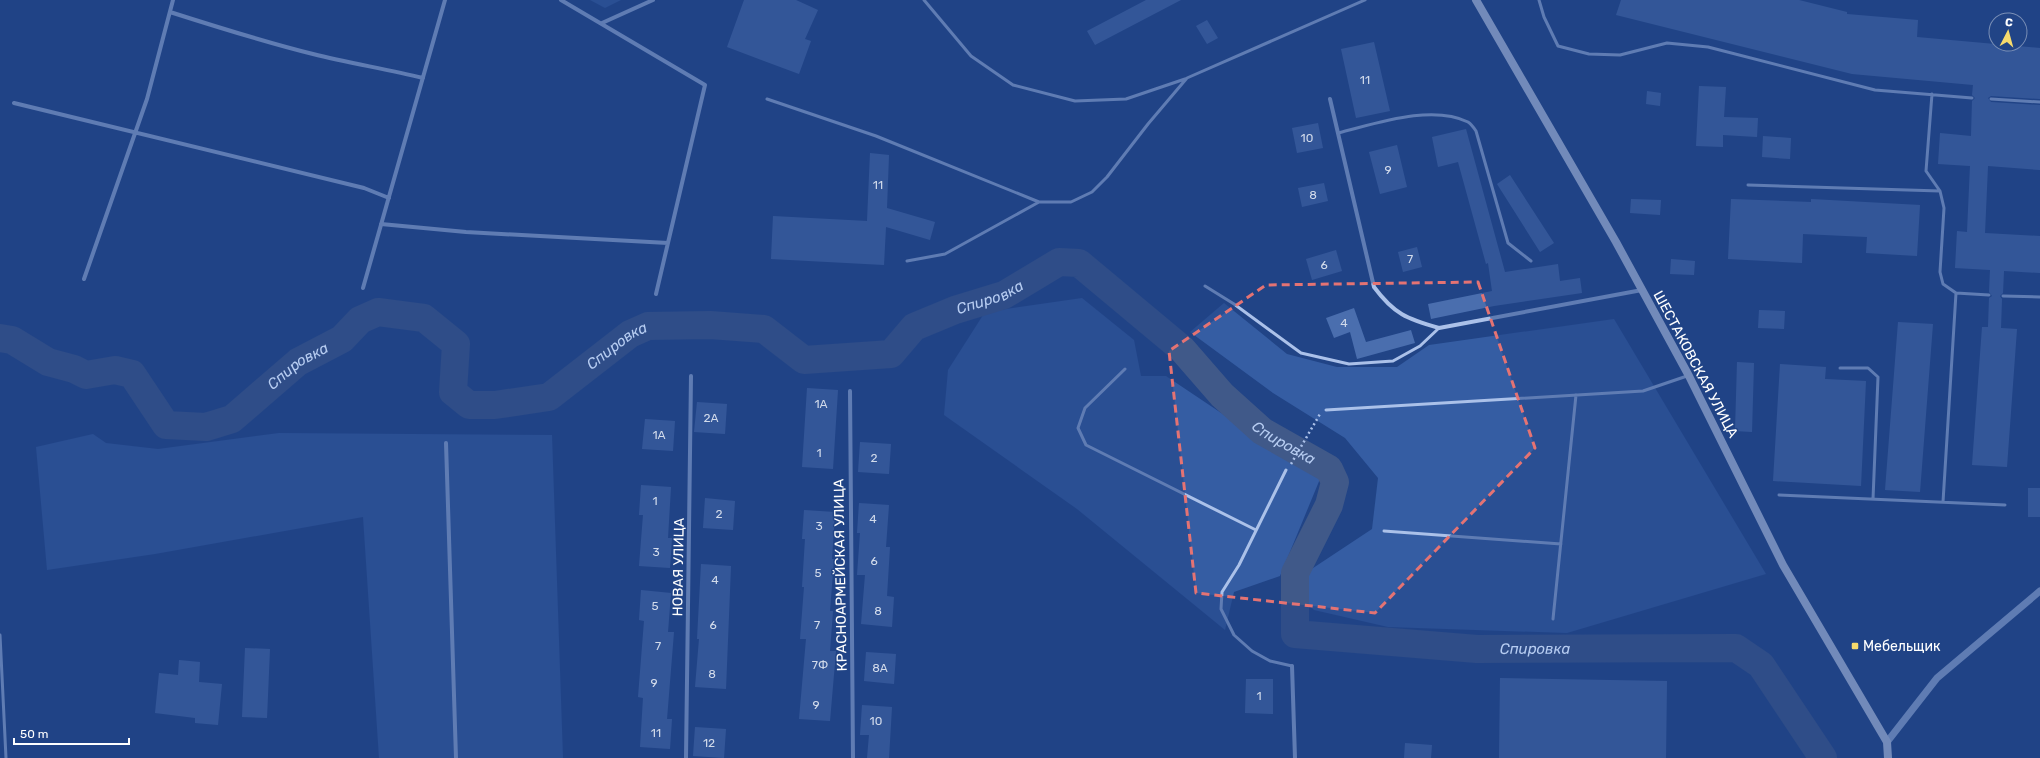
<svg xmlns="http://www.w3.org/2000/svg" width="2040" height="758" viewBox="0 0 2040 758" font-family="Rubik,sans-serif">
<rect width="100%" height="100%" fill="#214486"/>
<path fill="#355da3" d="M590 0H621L605 8Z
M1082 298 1134 340 1141 376H1166L1320 479 1280 576 1234 592 1225 630 1077 509 944 415 948 370 985 312Z
M1224 303 1287 354 1337 367H1397L1429 345 1614 319 1766 574 1567 633 1388 627 1314 610 1300 596 1301 576 1372 529 1378 478 1345 438 1273 393 1190 332Z
M279 433 552 435 563 758H379L363 517 155 554 47 570 36 447 93 434 106 443 158 449Z"/>
<g fill="none" stroke-linecap="round" stroke-linejoin="round">
<path stroke="#405989" stroke-width="28" id="s1" d="M0 338 12 340 48 362 74 369 86 375 115 370 132 374 166 425 206 427 232 419 298 362 342 339 360 320 378 312 424 318 456 344 453 392 469 405H495L549 397 630 334 648 326 710 325 764 329 804 360 891 354 914 327 955 310 1004 295 1059 262 1079 263 1182 349 1222 395 1262 431 1329 469 1335 482 1329 505 1295 573V634L1477 649 1736 648 1761 665 1823 758"/>
</g>
<path fill="#4a6eae" d="M744 0H796L818 10 805 39 811 41 799 74 727 47Z
M1146 0H1181L1095 45 1087 31Z
M1621 0H1799L1847 12V14L1918 20 1917 37 2040 48V99L1991 96 1988 98 1991 102 2040 105V170L1988 166 1985 233 2040 236V273L2004 271 2003 293 2000 296 2002 299 2001 328 2017 329 2007 467 1972 465 1982 327H1988L1989 298 1992 296 1989 292 1990 270 1955 268 1957 231 1967 232 1970 166 1938 164 1940 133 1971 136 1972 101 1975 98 1972 95 1973 85 1852 74 1616 15Z
M1207 20 1218 38 1207 44 1196 26Z
M1374 42 1390 111 1356 118 1341 49Z
M1699 86 1726 87 1724 117 1758 118 1757 137 1723 135V147L1696 146Z
M1647 91 1661 93 1660 106 1646 104Z
M1318 123 1323 148 1297 153 1292 128Z
M1466 129 1505 272 1558 264 1560 281 1580 278 1582 293 1494 306 1431 319 1428 304 1492 291 1488 263 1486 264 1458 162 1438 167 1432 137Z
M1763 136 1791 138 1790 159 1762 157Z
M1397 145 1407 187 1380 194 1369 152Z
M870 153 889 155 887 208 935 222 930 240 886 227 884 265 771 259 773 216 867 221Z
M1510 175 1554 243 1540 252 1497 184Z
M1324 183 1328 201 1302 207 1298 188Z
M1631 199 1661 200 1660 215 1630 213Z
M1731 199 1811 202V199L1920 205 1917 256 1866 253 1867 237 1803 234 1802 263 1728 259Z
M1417 247 1422 267 1403 272 1398 252Z
M1336 250 1342 271 1312 280 1306 259Z
M1671 259 1695 261 1694 275 1670 274Z
M1354 308 1366 342 1411 330 1415 343 1357 359 1350 332 1334 338 1326 318Z
M1759 310 1785 311 1784 329 1758 328Z
M1898 322 1933 324 1920 492 1885 490Z
M1737 362 1754 363 1752 432 1735 431Z
M1780 364 1826 367 1825 379 1866 381 1861 486 1773 481Z
M807 388 838 390 833 469 802 467Z
M697 402 727 404 725 434 694 432Z
M645 419 675 421 673 451 642 449Z
M860 442 891 444 889 474 858 472Z
M641 485 671 487 668 538H672L670 568 639 566 643 515H639Z
M2028 488H2040V517H2028Z
M705 498 735 501 733 530 703 528Z
M859 503 889 505 886 547H890L887 596 894 597 892 627 861 624 865 575H857L860 533H857Z
M804 510 835 512 832 559H834L830 611H833L830 651H836L830 721 799 719 806 639H800L804 587H802L805 539H802Z
M701 564 731 566 726 689 695 687 699 639H697Z
M641 590 671 593 668 632H674L667 719H672L670 749 640 747 643 698 638 697 644 621 639 620Z
M245 648 270 649 267 718 242 717Z
M866 652 896 654 894 684 864 681Z
M179 660 200 662 199 682 222 684 218 725 195 723V718L155 713 159 673 178 675Z
M1500 678 1667 681 1666 758H1499Z
M1246 679H1273V714L1245 713Z
M862 705 892 707 889 758H867L869 735H860Z
M695 727 726 729 724 758 693 756Z
M1405 743 1432 745 1431 758H1404Z"/>
<g fill="none" stroke-linecap="round" stroke-linejoin="round">
<path stroke="#abc1e9" stroke-width="2.5" stroke-dasharray="2 3" stroke-linecap="butt" d="M1291 464 1320 414"/>
<path stroke="#abc1e9" stroke-width="3" d="M924 0 971 56 1013 85 1075 101 1126 99 1185 79
M1539 0 1544 17 1558 46 1589 54 1620 55 1667 43 1708 47 1875 90 1972 98
M1932 94 1926 171 1940 191 1944 208 1940 272 1943 284 1956 293 1989 295
M767 99 876 136 1039 202H1071L1092 192 1107 177 1148 124 1187 78 1365 0
M1991 99 2040 102
M1338 133C1375 124 1431 104 1468 122 1471 124 1474 128 1476 131L1508 243 1531 261
M1748 185 1940 191
M907 261 945 254 1039 202
M1205 286 1234 304 1301 353 1349 364 1393 361 1420 346 1439 328
M2003 296 2040 297
M1840 368H1868L1878 377 1873 499
M1125 369 1085 408 1078 428 1086 445 1256 530
M1326 410 1643 391 1687 376
M1286 470 1239 565 1222 592 1221 609 1234 635 1252 651 1270 661 1292 666
M1779 495 2005 505
M1943 502 1956 293
M1384 531 1561 544
M1553 619 1576 395
M0 635 6 758"/>
<path stroke="#abc1e9" stroke-width="4" d="M561 0 705 85 656 294
M170 12C217 27 264 42 313 54 349 63 386 69 423 78
M602 23 653 0
M1330 99 1374 287C1394 314 1407 319 1439 328L1642 290
M14 103 364 188 389 198
M381 224 466 232 668 243
M84 279 147 99 173 0
M363 288 445 0
M850 391 853 758
M446 443 456 758
M1292 666 1295 758
M686 758 691 376"/>
<path stroke="#abc1e9" stroke-width="7" d="M1887 742 1937 678 2040 591"/>
<path stroke="#d6e1f8" stroke-width="8" d="M1476 0 1616 242 1689 376 1783 565 1887 742 1888 758"/>
</g>
<path d="M0 0H2040V758H0ZM1478 282 1535 448 1375 613 1196 593 1169 351 1266 285Z" fill="#214486" fill-opacity=".55" fill-rule="evenodd"/>
<path fill="none" stroke="#e47373" stroke-width="3" stroke-dasharray="8 5" stroke-linejoin="round" d="M1478 282 1535 448 1375 613 1196 593 1169 351 1266 285Z"/>
<rect fill="#f6da6c" stroke="#214486" stroke-width="1.5" x="1851" y="642" width="8" height="8" rx="2"/>
<g text-anchor="middle" stroke-width="3" stroke-linejoin="round" paint-order="stroke">
<g font-size="12" fill="#d2dbeb">
<text x="1365" y="84">11</text>
<text x="1307" y="142">10</text>
<text x="1388" y="174">9</text>
<text x="878" y="189">11</text>
<text x="1313" y="199">8</text>
<text x="1410" y="263">7</text>
<text x="1324" y="269">6</text>
<text x="1344" y="327">4</text>
<text x="821" y="408">1А</text>
<text x="711" y="422">2А</text>
<text x="659" y="439">1А</text>
<text x="819" y="457">1</text>
<text x="874" y="462">2</text>
<text x="655" y="505">1</text>
<text x="719" y="518">2</text>
<text x="873" y="523">4</text>
<text x="819" y="530">3</text>
<text x="656" y="556">3</text>
<text x="874" y="565">6</text>
<text x="818" y="577">5</text>
<text x="715" y="584">4</text>
<text x="655" y="610">5</text>
<text x="878" y="615">8</text>
<text x="713" y="629">6</text>
<text x="817" y="629">7</text>
<text x="658" y="650">7</text>
<text x="820" y="669">7Ф</text>
<text x="880" y="672">8А</text>
<text x="712" y="678">8</text>
<text x="654" y="687">9</text>
<text x="1259" y="700">1</text>
<text x="816" y="709">9</text>
<text x="876" y="725">10</text>
<text x="656" y="737">11</text>
<text x="709" y="747">12</text>
</g>
<g font-size="14" fill="#fff" stroke="#214486">
<text transform="translate(1696 364) rotate(62)" y="5">ШЕСТАКОВСКАЯ УЛИЦА</text>
<text transform="translate(678 567) rotate(-89)" y="5">НОВАЯ УЛИЦА</text>
<text transform="translate(840 575) rotate(-91)" y="5">КРАСНОАРМЕЙСКАЯ УЛИЦА</text>
</g>
<g font-size="14" fill="#fff" stroke="#214486" text-anchor="start">
<text x="1863" y="651">Мебельщик</text>
</g>
<g font-size="15" font-style="italic" fill="#b6ccf1" stroke="#214486">
<text dy="5" stroke="none"><textPath href="#s1" startOffset="1183">Спировка</textPath></text>
<text dy="5" stroke="none"><textPath href="#s1" startOffset="775">Спировка</textPath></text>
<text dy="5" stroke="none"><textPath href="#s1" startOffset="355">Спировка</textPath></text>
<text dy="5" stroke="none"><textPath href="#s1" startOffset="1555">Спировка</textPath></text>
<text dy="5" stroke="none"><textPath href="#s1" startOffset="2023">Спировка</textPath></text>
</g>
</g>
<g transform="translate(2008 32) rotate(6)"><circle r="19" fill="#214486" stroke="#7a8fb6"/>
<path d="M0-3L7 15L0 10L-7 15Z" fill="#f6da6c"/>
<text y="-6" font-size="11" font-weight="bold" text-anchor="middle" fill="#ffffff">С</text>
</g>
<path d="M14 738v6h115v-6" fill="none" stroke="#ffffff" stroke-width="2"/>
<text x="20" y="738" font-size="12" fill="#ffffff" stroke="#214486" stroke-width="3" paint-order="stroke">50 m</text>
</svg>
